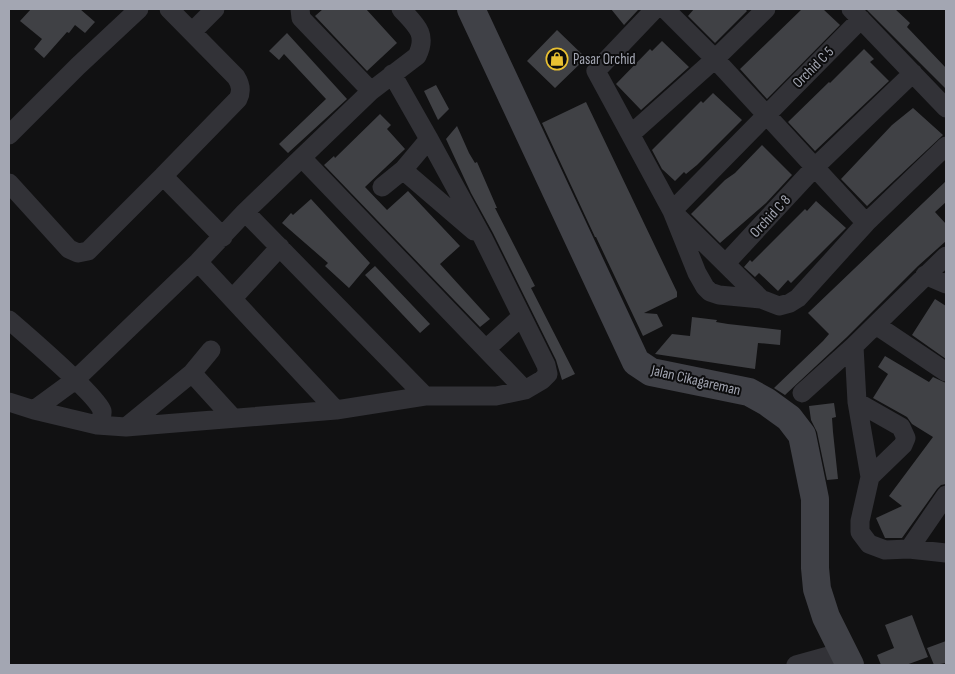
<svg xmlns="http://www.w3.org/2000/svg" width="955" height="674" viewBox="0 0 955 674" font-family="'Sofia Sans Condensed',sans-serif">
<rect width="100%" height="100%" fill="#111112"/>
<path fill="#404145" d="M31 9H80L95 22 85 33 75 25 69 33 67 32 44 58 34 49 42 39 20 21Z
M323 9H366L397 43 367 71 315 16Z
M611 9H637L638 10 624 25Z
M694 9H745L747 11 715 43 688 16Z
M802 9H823L840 25 767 99 740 69Z
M866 9H895L910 23 907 27 946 68V89Z
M557 30 586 58 555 88 527 61Z
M287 33 347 99 288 153 279 144 326 99 284 54 279 60 269 51Z
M662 41 689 67 641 110 616 84 650 49 652 51Z
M864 49 874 59 870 62 889 81 815 151 788 122 829 82 830 83Z
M436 85 449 109 438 120 424 91Z
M713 93 742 120 697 165 686 174 684 172 675 181 662 169 652 150 701 101 703 103Z
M586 102 677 292V297L644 313 657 314 663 326 643 336 596 237H595L542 123Z
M913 108 943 135 867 206 841 179 892 125Z
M380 114 391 125 387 129 405 149 365 187 387 210 408 191 460 246 440 264 490 319 480 327 324 165 334 156 335 158Z
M457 126 469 153 475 163 477 162 497 208H495L535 286 531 288 575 374 562 380 556 360 493 233 471 193 446 139Z
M762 145 792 175 766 203 720 243 691 214 725 180 735 173Z
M946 181V202L935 212 946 224V241L918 266 847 337 785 395 774 388 823 341 829 334 808 313Z
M311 199 370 263 349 288 325 266 328 263 282 223 291 213 293 215Z
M816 201 846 228 791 283 788 280 778 291 759 273 755 277 744 267 750 260 752 262 805 209 807 211Z
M375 266 430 324 420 333 365 275Z
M935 299 946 306V359L912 335Z
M692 317 717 320 716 322 728 324 781 330 780 345 758 343 755 369 655 354 672 334 690 336Z
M885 356 929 382 933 377 946 383V484L941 485 937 489 902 538H885L876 518 902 506 889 496 933 437 912 424 907 417 873 398 888 374 878 367Z
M834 403 836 417 832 418 833 432 838 479 827 480 817 432 811 420 809 406Z
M912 615 928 657 906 665H881L877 655 894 648 885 625Z
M946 641V663L934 665 927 648Z"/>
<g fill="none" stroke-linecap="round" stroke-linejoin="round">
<path stroke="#323237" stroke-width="19" d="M169 9 236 77C241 85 242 91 238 99L163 176 223 237
M300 9 301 18 371 91
M655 9 596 71 672 211 697 273 705 287 710 292 719 295 761 299 779 306 790 303 798 298 866 223 946 146
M665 9 715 59 866 223
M851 9 946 108
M192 32 215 9
M631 134 715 59 766 9
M9 135 78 66 139 9
M302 158 525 390
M403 170 474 231
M9 183 69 249 78 253 88 251 163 176
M382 187 403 170 429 139
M245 212 425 396
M198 262 336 410
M726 263 814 168 913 73
M925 275 946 284
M233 298 280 247
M761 299 672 211 861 19
M9 320C24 333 98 396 102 411 103 416 99 421 97 425
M876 325 946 372
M854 346 857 402 870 477 860 521V532L869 544 885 550 909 549 946 553
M486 349 521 317
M192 373 233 418
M802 393 854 346 946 256
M9 402 34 410 97 425 126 427 336 410 425 396H496L525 390 542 380 548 374 546 365 483 238 429 139 392 74
M857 402 901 427 906 438 903 445 870 477
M34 410 75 380 198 262 245 212 371 91 417 56C428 34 416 25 401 9
M126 427 192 373 211 350
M909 549 946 495
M796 665 843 652"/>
<path stroke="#404147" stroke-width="28" d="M471 9 636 362 651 372 749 392 767 402 789 418 802 435 815 499V568L817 589 826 617 850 665"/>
</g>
<defs>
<g id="shop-ring" transform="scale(1.125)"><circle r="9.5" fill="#0c0c0d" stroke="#e8c032" stroke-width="1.5"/><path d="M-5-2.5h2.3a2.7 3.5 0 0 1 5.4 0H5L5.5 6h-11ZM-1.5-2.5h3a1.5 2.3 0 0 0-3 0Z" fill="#e8c032"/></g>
</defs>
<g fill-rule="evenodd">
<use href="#shop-ring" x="557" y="59"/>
</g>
<g text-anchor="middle" stroke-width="4" stroke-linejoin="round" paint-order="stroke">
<g font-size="15" fill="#a3a6b2" stroke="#0c0c0d" text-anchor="start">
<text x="573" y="64">Pasar Orchid</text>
</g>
<g font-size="15" fill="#a3a6b2" stroke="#0c0c0d">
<text transform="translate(813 67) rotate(-45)" y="5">Orchid C 5</text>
<text transform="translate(770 216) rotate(-47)" y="5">Orchid C 8</text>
<text transform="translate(696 380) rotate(13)" y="5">Jalan Cikagareman</text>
</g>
</g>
<rect width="955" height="674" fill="none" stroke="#a3a6b2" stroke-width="20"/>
</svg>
